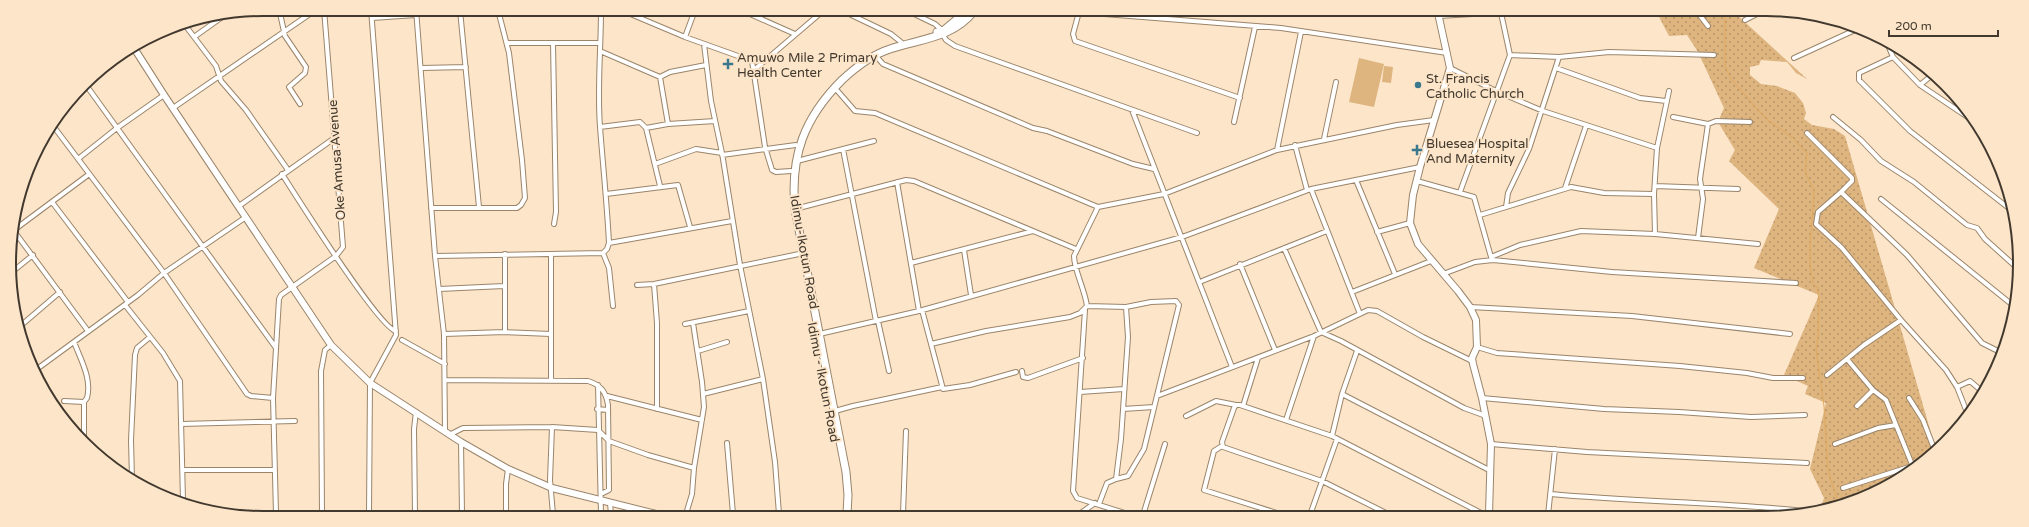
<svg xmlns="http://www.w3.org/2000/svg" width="2029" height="527" viewBox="0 0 2029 527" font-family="'Varela Round',sans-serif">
<defs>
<pattern id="grass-dots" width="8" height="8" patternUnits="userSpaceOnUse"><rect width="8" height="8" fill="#deb47f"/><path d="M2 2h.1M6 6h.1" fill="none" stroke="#b69368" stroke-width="1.8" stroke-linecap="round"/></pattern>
</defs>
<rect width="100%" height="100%" fill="#fce5c9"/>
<path fill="url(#grass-dots)" d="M1657 13 1736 14 1807 79 1796 73 1787 62 1761 60 1759 65 1750 67V75L1761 84 1777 86 1795 93 1803 103 1806 113 1804 119 1812 125 1834 129 1845 136 1936 450 1878 492 1825 508 1822 504 1824 498 1810 469 1826 403 1805 394 1808 386 1784 375 1819 295 1754 268 1779 209 1729 161 1735 150 1718 122 1724 108 1698 52 1687 35 1669 36Z"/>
<path fill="#deb47f" d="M1359 58 1384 64 1374 107 1349 102Z
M1384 66 1393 67 1391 83 1382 82Z"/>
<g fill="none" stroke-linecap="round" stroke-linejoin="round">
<path stroke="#e0a95e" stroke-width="1" d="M1725 14V66L1731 79 1766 119 1792 137 1807 153 1805 171 1814 191 1810 245V266L1813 284 1817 287 1819 300 1818 335 1816 350 1824 406 1828 471 1839 504"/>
<g stroke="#9a856b" stroke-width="6">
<path id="street" d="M279 9 285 36 306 67 305 73 289 87 300 104
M416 9 435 256 444 334 445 431
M460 10 479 207
M621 10 685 37 752 61 765 147 772 170 776 172 791 171
M741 10 795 34
M843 11 891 34 901 42
M908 11 935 24 943 31
M1079 12 1281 28 1447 53
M1079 12 1073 34 1075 41 1240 98
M1698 13 1708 26
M1439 16 1489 13
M372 18 416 15
M1745 20 1757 14
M185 25 216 66 221 81 246 110 288 170
M943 35 946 40 955 46 1197 133
M194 37 222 17
M685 37 695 10
M507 43H599
M553 43 556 212 554 224
M704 44 711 101 722 153 740 265 763 379 775 462 779 514
M1888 45 1893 57
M600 51 660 77 668 124
M875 55 883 64 1033 128 1047 131 1133 164 1154 169
M1510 55 1559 57 1609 52 1714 55
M1794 58 1855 30
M422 68 466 67
M1450 68 1496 91 1543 111 1657 148
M1556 68 1640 98 1666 101
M754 70 823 11
M660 77 670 72 706 65
M86 85 276 348
M1920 85 1931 76
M835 88 855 111 875 113 1098 207
M173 108 317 9
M1132 110 1232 367
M1673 117 1708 124 1700 179 1703 199 1698 238
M1833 117 1861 140 1881 161 1914 182 1967 225 1977 228 1985 239 2015 266
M1234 122 1255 27
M1708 124 1716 121 1750 122
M1978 124 1920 85 1893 57 1859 73V80L1910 131 2015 213
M54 127 164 273 247 394 251 396 273 398
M600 127 640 122 646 128 660 186
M646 128 668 124 715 121
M1807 133 1852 178V181L1841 192 1907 255 1982 343 2000 352
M1324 139 1336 82
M1295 145 1307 190
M843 149 876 321
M1277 150 1301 32
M722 155 796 145
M78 159 117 128 164 95
M797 161 874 141
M655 164 696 149 722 153
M282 174C296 196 380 329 396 331
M1356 180 1395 274
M1417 181 1474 197 1491 257
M897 182 919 311
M1655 186 1738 189
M1565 188 1586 126
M1311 189 1360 314
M1460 192 1510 55 1501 13
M1841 192 1818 212 1816 224 1842 248 1901 320
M606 194 678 185 690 227
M1881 199 2015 307
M52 202 128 302
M239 206 333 139
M1506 207 1508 193 1529 149 1559 57
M431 208H517L521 205 525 198 522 160 509 53 498 10
M795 209 906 180 914 181 1076 249
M1480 215 1571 187 1604 193 1654 194
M14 230 88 175
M14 231 88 331
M1377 232 1410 223
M1655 234 1654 194 1657 148 1669 91
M609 243 732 221
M1284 248 1321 332 1341 341 1464 408 1486 416
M964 250 971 295
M603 253 609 268 613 306
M435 256 603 253 607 249 609 243C607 204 603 166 600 127 597 88 601 49 601 10
M1493 260 1612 272 1796 283
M911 263 1033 231
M1240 264 1275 350
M12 272 33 255
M1443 274 1475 262 1493 260 1491 257 1520 245 1581 231 1655 234 1758 244
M1202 281 1327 231
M654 284 657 323V409
M637 285 654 284 799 254
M439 289 504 286
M1352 292 1431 261
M125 305 163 353 180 381 183 500
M1087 306 1126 307 1151 302 1176 301 1179 305 1144 449 1128 476 1116 479 1107 483 1099 504
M1470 307 1632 316 1790 334
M922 310 943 389 970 385 1016 372
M1085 310 1073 491 1077 498 1131 515
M878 321 889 371
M685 324 749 311
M18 328 60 292
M505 332V254
M444 334 505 332 551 334V254
M551 334V380
M815 335 919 311 1182 237 1311 189 1420 167
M402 340 445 364
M74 342C81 360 92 379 87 398L84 402V440
M931 344 986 331 1070 317 1080 313 1087 306C1085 290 1074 270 1074 256L1098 207 1164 194 1277 150 1397 125 1434 120
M1477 347 1497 353 1680 366 1747 373 1773 378H1803
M698 351 727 342
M1847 359 1873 390 1886 400 1913 467
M37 369 138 295 164 273 246 217
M1022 371 1023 377 1028 378 1083 358
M1827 375 1864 345 1901 320 1946 370 1957 387 1970 381 1984 393
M446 380 588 381C601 385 606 392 608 405L609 490 601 494
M598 385 601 514
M1957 387 1968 415
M1080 392 1124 389
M703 394 763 379
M1342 394 1491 471
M607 396 702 420
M1157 396 1314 336 1368 310 1377 311 1423 337 1472 361
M1482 398 1604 409 1679 412 1751 417 1805 415
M1909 398 1923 420 1935 451
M64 401 84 402
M1243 406 1258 358
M1857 406 1873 390
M597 409 608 410
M1123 409 1154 407
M835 411 853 406 942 387
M1186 416 1216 401 1236 405
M1286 420 1314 336
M181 424 295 421
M552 427 550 480 553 514
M451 434 463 428 552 427 598 430 609 441 648 455 694 468
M1332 436 1342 394 1357 351
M461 442 462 514
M727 443 733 514
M1491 444 1587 452 1807 463
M1835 444 1878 428 1896 425
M1222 446 1214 451 1204 490 1283 515
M183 470H275
M132 479 131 440 135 355 137 348 150 337
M1116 479 1121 439 1128 337 1126 307
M1843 488 1912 466
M1551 494C1636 502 1721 502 1805 511
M610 503 611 514
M276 513 273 398 279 299 281 295 336 256 343 247 324 9
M322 513 321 371 325 350 331 345
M369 513 370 383 396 335 371 9
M415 513 414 429 416 412
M506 514V484L508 469
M686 514 692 494 694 468 704 407 702 382 693 323
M903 514 906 431
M1078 515 1095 503
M1143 515 1165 444
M1310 515 1337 439
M1390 515 1322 481 1223 447 1222 442 1234 408 1236 405H1240L1332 436 1485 515
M1548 515 1555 449"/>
</g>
<g stroke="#9a856b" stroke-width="8">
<path id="secondary" d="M1438 13 1450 68 1420 167 1413 195 1410 223 1418 244 1458 291 1470 307 1476 320 1477 347 1472 358 1473 364 1482 398 1491 444 1489 515
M134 48 164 95 331 345 370 383 461 442 508 469 552 488 656 514"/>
</g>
<g stroke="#9a856b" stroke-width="9">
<path id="primary" d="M937 32 943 31 967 11
M847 514 848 495 846 472 795 209C790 156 804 118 842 80 856 67 871 55 890 49 920 39 953 38 974 11"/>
</g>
<use href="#street" stroke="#fff" stroke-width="4"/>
<use href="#secondary" stroke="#fff" stroke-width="6"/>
<use href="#primary" stroke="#fff" stroke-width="7"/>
</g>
<g fill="#3a788e" stroke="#fce5c9" stroke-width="1.5">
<path d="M726 58h4v4h4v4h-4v4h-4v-4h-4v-4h4z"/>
<circle cx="1418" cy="85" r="4"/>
<path d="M1415 144h4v4h4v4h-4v4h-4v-4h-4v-4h4z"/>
</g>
<g text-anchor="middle" stroke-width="4" stroke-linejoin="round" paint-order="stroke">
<g font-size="13" fill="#42392e" stroke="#fce5c9" text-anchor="start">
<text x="737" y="62">Amuwo Mile 2 Primary<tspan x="737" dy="15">Health Center</tspan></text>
<text x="1426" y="83">St. Francis<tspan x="1426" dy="15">Catholic Church</tspan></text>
<text x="1426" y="148">Bluesea Hospital<tspan x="1426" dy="15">And Maternity</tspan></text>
</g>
<g font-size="13" fill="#42392e" stroke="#fce5c9">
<text transform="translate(336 160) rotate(-94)" y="5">Oke Amusa Avenue</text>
<text transform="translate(805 252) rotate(80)" y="5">Idimu-Ikotun Road</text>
<text transform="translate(824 382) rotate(79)" y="5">Idimu - Ikotun Road</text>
</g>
</g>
<path d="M0 0H2029V527H0ZM263 16H1766A247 247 0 0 1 2013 263V264A247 247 0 0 1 1766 511H263A247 247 0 0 1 16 264V263A247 247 0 0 1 263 16Z" fill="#fce5c9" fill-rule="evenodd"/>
<path fill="none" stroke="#42392e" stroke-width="2" d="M263 16H1766A247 247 0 0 1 2013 263V264A247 247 0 0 1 1766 511H263A247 247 0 0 1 16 264V263A247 247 0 0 1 263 16Z"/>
<path d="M1889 30v6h109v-6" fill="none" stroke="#42392e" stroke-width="2"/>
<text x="1895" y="30" font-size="12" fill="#42392e" stroke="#fce5c9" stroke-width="3" paint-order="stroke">200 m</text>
</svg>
